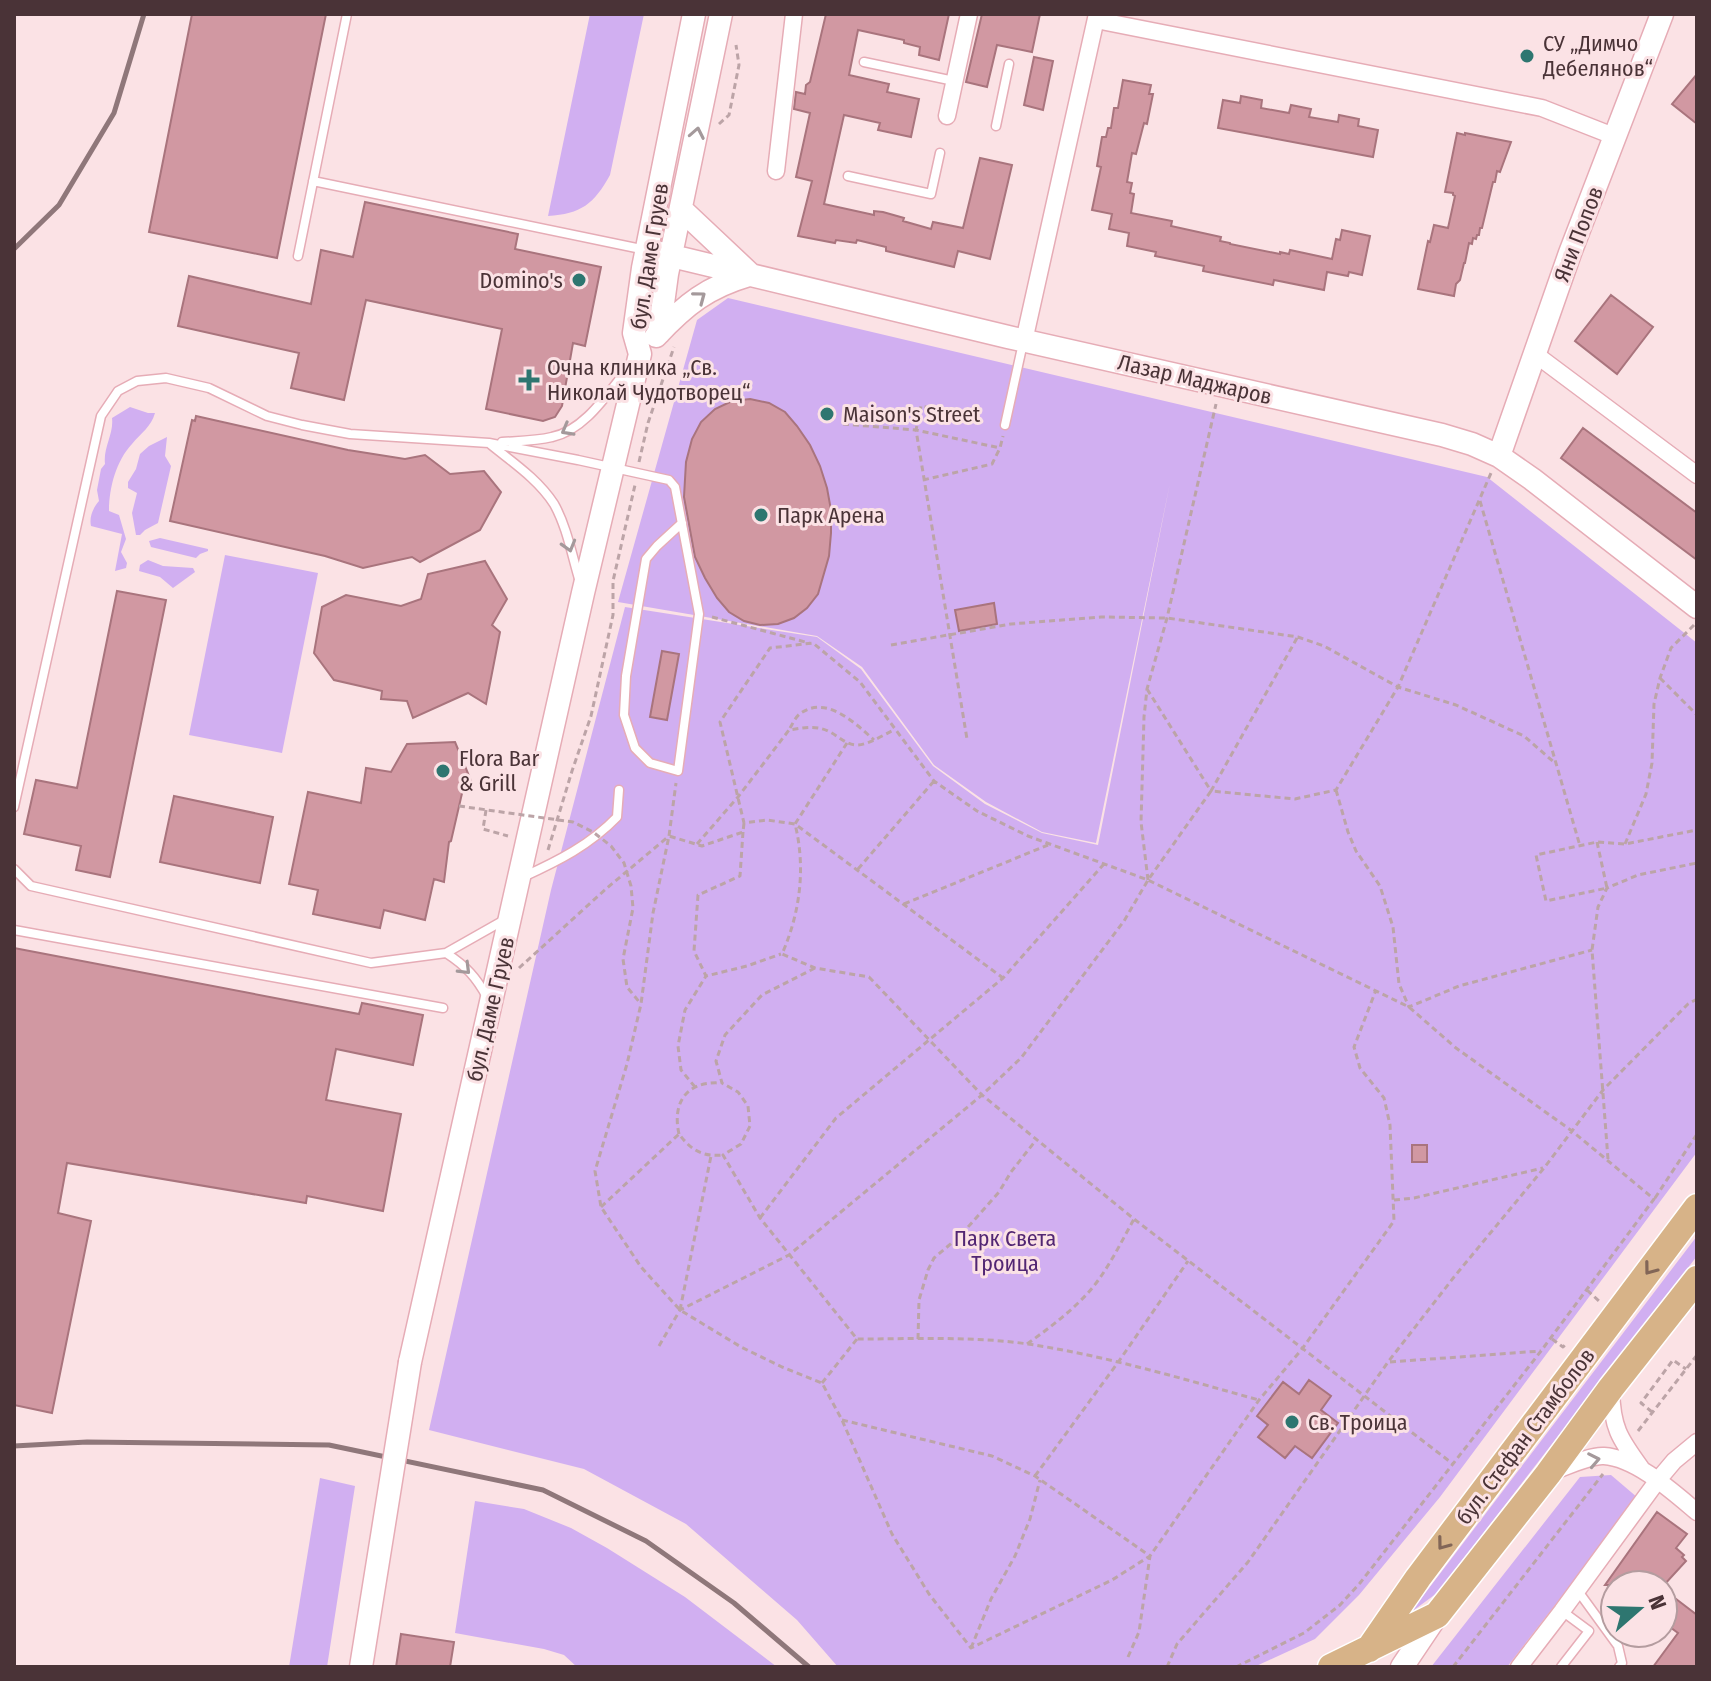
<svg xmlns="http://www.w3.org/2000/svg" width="1711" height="1681" viewBox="0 0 1711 1681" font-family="'Fira Sans Condensed',sans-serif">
<rect width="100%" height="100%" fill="#fbe2e5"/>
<path fill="#d1aff1" d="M590 14H644L610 175C594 204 581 214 548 216Z
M728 298 1487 477 1697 643V1152L1440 1497 1359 1595 1315 1639 1254 1667H838L797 1620 686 1524 584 1469 429 1430 551 890 625 607 817 637 861 669 933 766 985 804 1042 833 1098 845 1170 483 1096 843 1042 832 986 802 934 765 862 667 817 636 618 602 697 320Z
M130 407 148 413H155C151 427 141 433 132 444 116 461 109 488 109 511L119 515 126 539 121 552 127 563 126 568 115 571 122 534 91 526C89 517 93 508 99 501L97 490 101 469 105 464C103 447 114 434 112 418Z
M167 437 165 456 171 466 158 523 145 530 140 535H136L132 513 137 493 128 488V482L136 469 140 454 149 446Z
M160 538 208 549V551L200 554 196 558 151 547 149 541Z
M225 555 318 573 282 753 189 735Z
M148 560 163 566 193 568 195 572 173 588 160 577 139 571 140 565Z
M1697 1236V1256L1437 1593 1410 1613Z
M1611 1475 1638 1498 1507 1667H1431L1580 1477Z
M320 1478 355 1486 327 1667H289Z
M475 1501 524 1509 571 1528 607 1548 685 1597 777 1667H577L564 1655 544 1649 455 1633Z"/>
<path fill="#d198a2" stroke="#a9747d" stroke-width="2" d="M192 14H326L277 258 149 232Z
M826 14H949L939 60 919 55 920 47 904 43V40L858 30 849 75 889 84 887 92 919 99 911 137 878 130 880 123 844 115 824 204 874 215V211L883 212 904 218 903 221 931 229 933 222 963 228 980 158 1012 165 990 259 958 251 954 267 886 251V247L857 240 856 243 836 240 835 243 798 236 812 181 796 177 810 113 794 109 796 92 805 94 806 85 810 82Z
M982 14H1040L1032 52 997 45 987 87 966 82Z
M1034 57 1053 61 1043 110 1024 105Z
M1697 74V124L1672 104Z
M1123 80 1151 85 1149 94H1153L1147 124 1144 123 1136 154 1132 153 1127 182 1132 183 1130 193 1134 194 1131 213 1172 221 1171 226 1221 237 1220 241 1230 243V244L1280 254V252L1289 254 1290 250 1332 259 1336 239 1340 240 1342 230 1370 236 1362 275 1349 272 1348 276 1327 272 1324 290 1274 280 1273 285 1203 271 1204 266 1155 256 1156 252 1127 246 1129 233 1109 229 1112 214 1092 210 1101 167 1097 166 1102 137H1106L1108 128H1111L1114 108H1118Z
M1241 96 1262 100 1261 108 1289 113 1291 105 1311 109 1309 117 1338 122 1339 115 1359 119 1358 126 1378 130 1373 157 1218 128 1223 100 1240 103Z
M1457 133 1465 135V133L1511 142 1500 172 1497 171 1495 182H1493L1482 228H1480L1479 235H1477L1476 239 1473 238 1472 244 1469 243 1465 263H1464L1460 280 1456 284 1454 296 1418 289 1428 241 1430 242 1434 225 1448 228 1455 196 1453 195V193L1445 192Z
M365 202 518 234 515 249 601 267 585 346 573 343 562 406 555 417 543 421 486 409 502 329 366 300 344 400 291 388 299 353 178 326 189 276 311 304 321 250 353 257Z
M1611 295 1653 327 1617 374 1575 341Z
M750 399 769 403 785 412 797 426 810 445 820 466 827 488 831 510V533L829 556 818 594 807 608 794 618 778 624 760 625 744 621 729 612 717 598 705 578 695 557 684 497 686 462 692 439 701 422 715 409 732 401Z
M196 416 348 450 405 459 425 455 450 474 484 471 501 492 480 530 420 562 412 557 363 568 325 556 170 521 192 420 195 421Z
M1583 428 1697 513V560L1561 458Z
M485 561 507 599 492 625 500 632 486 704 468 693 413 718 407 701 381 699 382 691 334 680 314 653 322 607 346 595 401 606 421 599 428 574Z
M117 591 166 600 110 877 76 870 81 846 24 834 36 780 77 788Z
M994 603 997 624 959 631 955 610Z
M662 651 679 654 667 720 650 717Z
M455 742 472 783 463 789 451 841 449 842 444 882 434 879 425 920 384 910 380 928 313 914 318 890 289 884 308 792 361 803 366 768 391 772 407 744Z
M174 796 273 817 260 883 160 862Z
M14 948 359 1014 362 1003 423 1015 413 1065 336 1049 326 1100 401 1114 383 1211 307 1196 306 1203 67 1163 58 1213 91 1221 52 1413 14 1405Z
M1412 1145H1427V1162H1412Z
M1309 1380 1331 1396 1321 1410 1338 1423 1312 1458 1295 1446 1285 1458 1258 1437 1268 1425 1257 1416 1283 1382 1299 1394Z
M1657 1512 1687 1534 1676 1548 1684 1555 1682 1557 1686 1561 1664 1585H1605Z
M1663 1589 1697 1615V1667H1653L1678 1633 1663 1622Z
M401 1634 454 1642 450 1667H396Z"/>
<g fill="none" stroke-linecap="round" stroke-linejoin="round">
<g stroke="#e6acb6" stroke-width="11">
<path id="lane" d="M864 62 954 81
M996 126 1009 64
M848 176 931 194 940 153
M313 181 646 250
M298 256 347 14
M1005 425 1023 343
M502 442C518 441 536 441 552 437 586 430 609 391 630 366
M490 444C512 462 538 479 554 504 567 527 572 556 580 582
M14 807 101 416 118 391 137 381 166 378 209 388 267 416 302 425 350 434 489 443 578 460 669 480 675 487 699 614 678 771 650 763 635 748 624 715 626 676 646 559 657 546 682 523
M14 869 31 886 371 963 446 953
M523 877C558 861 590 845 617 817L619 790
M14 930 443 1008
M487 997C476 977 466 966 446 953L506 919
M1578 1591 1618 1646 1622 1663 1619 1667
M1561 1667 1589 1631 1562 1611"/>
</g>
<g stroke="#e6acb6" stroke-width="19">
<path id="street" d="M1096 20 1542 108 1616 137
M947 116 969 14
M776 171 794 14
M1024 341 1097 14
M1535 354 1697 475
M1611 1390C1612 1427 1619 1438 1641 1468
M1549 1473C1564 1468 1589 1455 1604 1456 1636 1458 1673 1492 1697 1512
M1519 1667 1562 1611 1658 1480 1674 1461 1697 1442"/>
</g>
<g stroke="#e6acb6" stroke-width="25">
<path id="secondary" d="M681 209 750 274
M647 250 1008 337 1442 435 1472 444 1499 456 1532 479 1697 607
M659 333 667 274 721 14
M656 336C686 304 708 287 749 275
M1499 456 1570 253 1662 14
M410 1362 583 593 640 354 634 333 643 268 694 14
M1402 1667 1437 1615"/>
</g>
<g stroke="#fff" stroke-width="29">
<path id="primary" d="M1369 1649 1418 1578 1697 1207
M1331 1667 1437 1615 1548 1474 1611 1388 1697 1279"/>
</g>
<path stroke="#bca4a7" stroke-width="3" stroke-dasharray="6 4" stroke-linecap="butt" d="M719 124 729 115 739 65 736 45
M950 412 921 406 916 430 967 739
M843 424 916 430 1000 448
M639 462 648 423 674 347
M923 480 992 464 1000 448 1003 436
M1480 501 1580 846
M712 617 809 643
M891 645 1011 624 1101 617 1167 618 1298 637 1324 646 1398 687 1456 705 1524 736 1556 764
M1660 678 1697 715
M1147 689 1211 791 1297 638
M790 728C793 723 796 716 801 713 827 695 856 724 874 740
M847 743 795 824 1003 978
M1336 790 1348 832 1356 851 1380 886 1393 927 1399 984 1409 1007 1459 986 1592 950
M486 810 483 829 508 836
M744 823 743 832 702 846 669 836 653 913 641 1004 627 1064 595 1171 601 1207 641 1267 680 1310 741 1347 782 1367 822 1383 842 1420 892 1534 929 1594 971 1648 1112 1580 1150 1556 1035 1476 992 1456 842 1420
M743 832 740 876 698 895 694 951 706 976 747 966 781 954
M1597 842 1607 888 1546 901 1536 855 1597 842 1625 844 1697 830
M697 844 738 797 789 730C803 728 815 725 828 731 839 736 845 745 858 745 870 744 883 735 894 730
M1625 844 1646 794 1652 763 1654 704 1660 678 1671 648 1694 625
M548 850 572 771 591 716 613 615V581L635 485
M858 869 934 781
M1148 880 1141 822 1144 717 1147 689 1167 618 1216 404
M904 904 1048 845
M519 968 607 888 669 836 676 783
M815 968 762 995 725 1035 716 1061 722 1083 738 1092 748 1106 750 1126 741 1144 723 1155 760 1218 857 1339C914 1339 972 1336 1028 1344 1107 1356 1183 1379 1259 1400
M695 1087 681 1070 678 1046 685 1010 706 976
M679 1134C672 1103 686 1081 720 1083
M1608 1159 1592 950 1598 907 1607 888 1638 875 1697 863
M1655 1198 1697 1134
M1394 1200 1414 1198 1543 1168
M601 1207 679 1134C691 1150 702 1157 723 1155
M760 1218 836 1118 1003 978 1104 864
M1587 1290 1599 1301
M680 1310 711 1156
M918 1339 919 1300 928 1270 934 1258 960 1236 999 1192 1011 1172 1036 1140
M1552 1339 1563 1347 1565 1345
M1027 1344C1048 1329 1068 1314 1086 1295 1106 1274 1120 1244 1134 1219
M659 1346 680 1310 789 1255 982 1095 1021 1058 1124 921 1148 880 1211 791 1295 799 1336 790 1398 687 1491 473
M1390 1362 1541 1351
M822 1383 857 1339
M1652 1412 1641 1403 1673 1360 1686 1369
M1638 1431 1697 1355
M1035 1476 1119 1361 1188 1261
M971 1648 991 1599 1015 1556 1030 1519 1040 1480
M1128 1657 1139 1632 1150 1556 1259 1400 1302 1349 1394 1221 1390 1125 1384 1098 1360 1068 1354 1047 1376 990
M1167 1667 1177 1644 1248 1562 1388 1362 1454 1277 1544 1168 1603 1090 1688 1004 1697 999
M1236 1667 1304 1633 1340 1605 1360 1583 1541 1351 1654 1199 1572 1131 1456 1048 1409 1007 1148 880 1028 836 977 811 934 781 860 682 813 643 770 648 720 722 744 823 767 820 795 824C806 868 800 913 782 954L815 968 869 977 982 1095 1134 1219 1453 1464
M1453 1667 1603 1474"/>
<use href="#lane" stroke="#fff" stroke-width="8"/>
<use href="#street" stroke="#fff" stroke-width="16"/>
<use href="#secondary" stroke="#fff" stroke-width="22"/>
<use href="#primary" stroke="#d7b388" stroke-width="26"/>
<path stroke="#8f777a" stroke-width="5" d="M14 249 59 205 114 113 144 14
M14 1446 87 1442 329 1445 543 1490 646 1541 734 1603 809 1667"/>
<g stroke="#e6acb6" stroke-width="25" stroke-linecap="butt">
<path id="secondary-bridge" d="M361 1667 410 1362"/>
</g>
<path stroke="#bca4a7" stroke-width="3" stroke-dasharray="6 4" stroke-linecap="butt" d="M459 806 573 822 593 832 611 846 624 863 631 886 633 908 623 959 627 987 641 1004"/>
<use href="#secondary-bridge" stroke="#fff" stroke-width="22"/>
</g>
<defs><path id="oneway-chevron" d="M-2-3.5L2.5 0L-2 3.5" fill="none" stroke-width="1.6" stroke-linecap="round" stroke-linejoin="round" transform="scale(2)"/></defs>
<g stroke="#a4999b">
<use href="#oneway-chevron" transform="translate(697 133) rotate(-79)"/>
<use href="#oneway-chevron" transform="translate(700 297) rotate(-37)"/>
<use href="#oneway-chevron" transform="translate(567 430) rotate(151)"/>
<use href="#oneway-chevron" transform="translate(569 546) rotate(74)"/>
<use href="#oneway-chevron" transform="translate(465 969) rotate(45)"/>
<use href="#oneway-chevron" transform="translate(1594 1460) rotate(-11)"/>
</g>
<g stroke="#826657">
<use href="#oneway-chevron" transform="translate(1650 1269) rotate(127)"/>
<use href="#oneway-chevron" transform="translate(1443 1544) rotate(127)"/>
</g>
<g fill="#2e7670" stroke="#fbe2e5" stroke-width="3">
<circle cx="1527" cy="56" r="8"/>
<circle cx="579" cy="280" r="8"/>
<path d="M525 368h8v8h8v8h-8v8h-8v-8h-8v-8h8z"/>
<circle cx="827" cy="414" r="8"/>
<circle cx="761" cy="515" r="8"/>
<circle cx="443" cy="771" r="8"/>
<circle cx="1292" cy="1422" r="8"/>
</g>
<g text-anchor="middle" stroke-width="6" stroke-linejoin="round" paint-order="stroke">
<g font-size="22" fill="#4a3337" stroke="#fbe2e5" text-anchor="start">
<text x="1543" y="51">СУ „Димчо<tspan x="1543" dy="25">Дебелянов“</tspan></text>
<text x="563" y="288" text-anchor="end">Domino's</text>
<text x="547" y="375">Oчна клиника „Св.<tspan x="547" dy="25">Николай Чудотворец“</tspan></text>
<text x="843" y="422">Maison's Street</text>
<text x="777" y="523">Парк Арена</text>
<text x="459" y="766">Flora Bar<tspan x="459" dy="25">&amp; Grill</tspan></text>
<text x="1308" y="1430">Св. Троица</text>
</g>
<g font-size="22" fill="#4a3337" stroke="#fbe2e5">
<text transform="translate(1578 234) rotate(-69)" y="8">Яни Попов</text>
<text transform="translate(649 256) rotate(-81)" y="8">бул. Даме Груев</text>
<text transform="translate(1195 379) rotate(13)" y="8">Лазар Маджаров</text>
<text transform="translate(490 1009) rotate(-77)" y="8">бул. Даме Груев</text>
<text transform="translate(1525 1436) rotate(-53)" y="8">бул. Стефан Стамболов</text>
</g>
<g font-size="22" fill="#522673" stroke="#fbe2e5">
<text x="1005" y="1246">Парк Света<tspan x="1005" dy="25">Троица</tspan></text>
</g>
</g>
<rect width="1711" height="1681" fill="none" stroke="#4a3337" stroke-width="32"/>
<g transform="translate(1639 1609) rotate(70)"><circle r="38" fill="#fbe2e5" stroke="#b49c9f" stroke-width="2"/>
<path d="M0-6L14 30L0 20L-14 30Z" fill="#2e7670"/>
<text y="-12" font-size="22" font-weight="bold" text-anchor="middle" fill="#4a3337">N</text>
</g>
</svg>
